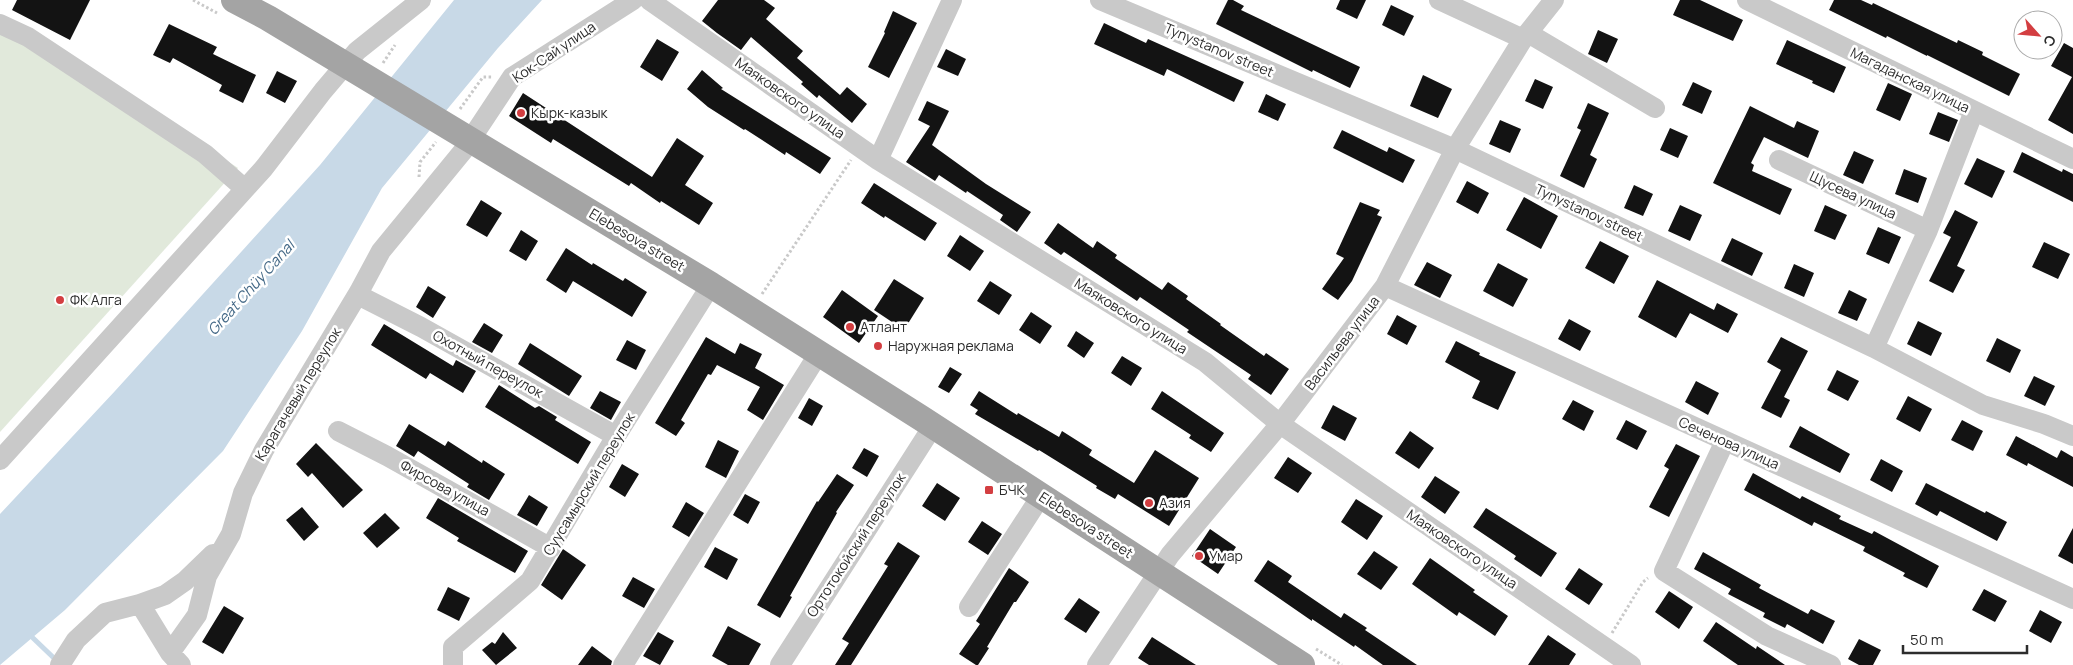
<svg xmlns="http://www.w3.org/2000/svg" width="2073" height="665" viewBox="0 0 2073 665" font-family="Manrope,sans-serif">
<rect width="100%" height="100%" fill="#fff"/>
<path fill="#e1e9db" d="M0 16 26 29 238 168 0 432Z"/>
<path fill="#c8d9e7" d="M454 0H542L498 48 382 188 302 331 223 451 65 610 0 665V514L115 391 320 165Z"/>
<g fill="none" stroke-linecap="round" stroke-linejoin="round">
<path stroke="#c8d9e7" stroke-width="5" d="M33 638 58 662"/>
</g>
<path fill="#131313" d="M17 0H90L70 40 12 10Z
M718 0H764L775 8 766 19 803 51 797 58 840 95 847 87 867 104 852 123 819 95 817 98 801 84 803 82 751 37 741 50 717 33 702 21Z
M1228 0H1233L1244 6 1241 10 1360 67 1350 88 1313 70 1312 72 1216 24Z
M1340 0H1366L1357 19 1336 9Z
M1680 0H1700L1743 20 1733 41 1673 15Z
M1834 0H1861L1872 5 1873 3 1957 43 1958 40 1983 52 1982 55 2020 74 2009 96 1927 55V56L1887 36 1886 38 1829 10Z
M1391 5 1414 16 1404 36 1382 25Z
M893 11 917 23 889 78 868 67 885 33 884 32Z
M1104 23 1146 43 1148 39 1244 82 1234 102 1167 69 1164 76 1094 44Z
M169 24 217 47 213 54 256 75 243 103 219 91 222 85 173 58 170 63 153 55Z
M1598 30 1618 39 1607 63 1588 54Z
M657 39 679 52 662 81 640 67Z
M1787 40 1846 67 1834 93 1812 83 1813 81 1776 64Z
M2064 43 2073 48V134L2048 120 2072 77 2051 66Z
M946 49 966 59 958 76 937 67Z
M702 70 723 88 721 89 831 158 820 174 786 152 785 155 745 129 744 130 708 107 687 89Z
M277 71 297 81 285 103 266 93Z
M1423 75 1452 89 1438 118 1410 106Z
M1535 79 1553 87 1543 109 1525 101Z
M1693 82 1712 91 1702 114 1682 105Z
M1888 83 1912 94 1900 121 1876 110Z
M523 93 652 177 677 138 704 156 685 185 713 203 699 225 661 201 660 203 631 183 629 186 553 139 551 143 509 116Z
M1266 94 1286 104 1278 121 1258 112Z
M927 101 949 111 932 145 986 184 1031 212 1017 232 1000 220 1003 215 967 191 966 193 939 175 935 181 906 162 930 126 918 120Z
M1588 103 1609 113 1590 155 1597 159 1584 188 1560 176 1581 130 1577 128Z
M1750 106 1794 128 1797 121 1819 131 1808 158 1764 137 1751 163 1754 165 1752 171 1792 189 1780 215 1713 183Z
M1938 112 1958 120 1949 142 1929 134Z
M1500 120 1521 129 1510 153 1489 144Z
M1670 128 1688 136 1678 158 1660 150Z
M1342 130 1387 152 1389 147 1415 160 1403 183 1333 148Z
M1854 151 1874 160 1863 184 1843 175Z
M2022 152 2062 172 2063 169 2073 174V202L2013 172Z
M1977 158 2005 171 1992 198 1964 184Z
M1904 169 1927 178 1918 203 1895 194Z
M1467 181 1489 193 1478 214 1456 202Z
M874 183 937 223 925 241 885 216 884 218 861 203Z
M1634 185 1653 194 1643 216 1624 208Z
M1524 197 1558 216 1541 249 1506 230Z
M481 200 502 213 487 237 466 225Z
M1360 202 1380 210 1377 215 1382 217 1352 281 1338 300 1322 289 1344 258 1336 254Z
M1680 205 1702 215 1690 241 1668 231Z
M1825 205 1847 215 1835 240 1814 231Z
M1955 210 1978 222 1957 266 1965 270 1953 293 1929 281 1951 237 1943 233Z
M1058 223 1093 248 1097 241 1117 255 1115 258 1162 290 1168 282 1188 296 1186 299 1221 324 1220 325 1264 356 1266 353 1289 369 1271 395 1248 379 1251 375 1187 332 1189 330 1140 297 1137 301 1064 252 1061 255 1044 243Z
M1878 227 1901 237 1889 264 1866 254Z
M521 230 538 241 526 261 509 251Z
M960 235 984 251 970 271 947 256Z
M1732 238 1763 253 1752 276 1721 261Z
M1600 241 1629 256 1614 284 1585 268Z
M2044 242 2070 254 2058 279 2032 267Z
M566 248 592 265 593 263 623 281 625 278 647 292 632 317 573 281 566 293 546 280Z
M1427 262 1452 275 1440 298 1414 285Z
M1498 263 1528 279 1513 307 1483 291Z
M1794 264 1814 273 1804 297 1784 288Z
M894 279 924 298 904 330 874 310Z
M1657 280 1714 310 1717 303 1738 314 1728 333 1690 313 1676 338 1638 317Z
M990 281 1012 295 999 315 977 301Z
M428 286 446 297 433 318 416 307Z
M842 290 878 316 859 343 823 317Z
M1849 290 1867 299 1857 321 1838 313Z
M1031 312 1052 326 1040 344 1019 330Z
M1397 315 1417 326 1407 345 1387 334Z
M1569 319 1591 331 1580 351 1558 339Z
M1918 321 1942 333 1931 356 1907 344Z
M484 323 503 335 492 353 472 342Z
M384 324 453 366 456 360 476 371 463 393 430 373 426 379 371 345Z
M1076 331 1094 343 1084 358 1067 346Z
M706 337 735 354 740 343 762 354 755 368 784 385 763 420 747 410 760 387 717 365 711 375 708 374 681 420 685 423 676 436 655 423Z
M1781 337 1808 351 1784 397 1790 400 1781 418 1761 408 1781 370 1767 362Z
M1997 338 2021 350 2010 373 1986 361Z
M627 340 646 350 636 370 616 360Z
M1456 341 1480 353 1479 355 1516 372 1498 410 1472 398 1480 381 1445 362Z
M530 343 582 376 569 396 518 364Z
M1122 356 1142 368 1131 386 1111 373Z
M950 367 962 374 949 393 938 387Z
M1837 370 1859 381 1848 401 1827 390Z
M2034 376 2055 386 2045 406 2024 396Z
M1696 381 1719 393 1708 415 1685 402Z
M499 385 535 408 539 406 557 417 555 420 591 442 578 464 485 407Z
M600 391 621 402 611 420 590 408Z
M979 391 1017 415 1018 413 1059 437 1062 431 1092 450 1089 455 1134 483 1155 450 1199 478 1169 526 1118 494 1115 499 1096 488 1097 486 1039 450 1038 451 975 414 978 410 970 405Z
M1162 391 1224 433 1211 452 1189 438 1191 435 1151 409Z
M1908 396 1932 409 1920 432 1896 419Z
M809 398 823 406 812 426 798 418Z
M1573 400 1594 411 1584 431 1562 419Z
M1333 405 1357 418 1345 441 1321 428Z
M1626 420 1647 431 1637 450 1616 439Z
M1962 420 1983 431 1973 451 1951 440Z
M409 424 445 446 448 441 482 463 483 460 505 474 489 500 467 487 469 484 418 451 414 457 396 446Z
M1800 426 1850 454 1840 473 1789 447Z
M1410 431 1434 448 1419 469 1395 453Z
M2016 436 2057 458 2061 450 2073 457V487L2028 463 2027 466 2006 455Z
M718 440 739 451 726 478 705 467Z
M316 443 363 490 343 508 312 473 308 477 296 464Z
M1676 444 1700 456 1669 517 1649 507 1669 469 1664 466Z
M864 448 879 456 867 477 852 468Z
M1288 457 1312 473 1298 493 1274 478Z
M1881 459 1903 471 1892 492 1870 480Z
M622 464 639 474 625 497 609 487Z
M1753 473 1800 499 1802 496 1841 516 1839 519 1872 534 1874 531 1939 566 1927 588 1903 576 1905 573 1863 551 1865 547 1814 522 1812 526 1744 490Z
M837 474 854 485 836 512 837 513 790 596 792 597 780 618 757 605 817 501 818 502Z
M1435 476 1460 492 1445 514 1421 497Z
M937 483 960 498 945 521 922 506Z
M1926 483 1985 513 1986 511 2007 522 1997 541 1940 511 1937 516 1915 504Z
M745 494 760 502 748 524 733 515Z
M529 495 548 507 537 526 517 515Z
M438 498 528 551 515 573 457 541 459 538 426 518Z
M1356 499 1383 516 1367 540 1341 522Z
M686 502 704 513 689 537 672 527Z
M302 507 319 527 304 541 286 520Z
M1486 508 1557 553 1541 577 1514 559 1516 556 1473 527Z
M385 513 400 528 377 548 363 533Z
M982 521 1002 534 988 555 968 542Z
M2073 528V564L2058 556Z
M1210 529 1236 547 1218 574 1192 556Z
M898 542 920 556 851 665H835L849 643 842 639 888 566 884 564Z
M715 547 738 559 727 580 704 567Z
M563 549 586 565 562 600 541 585Z
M1374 551 1398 567 1381 590 1357 574Z
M1703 552 1761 585 1759 588 1808 614 1811 609 1835 621 1823 644 1787 624 1785 628 1763 617 1765 613 1728 594 1731 589 1694 569Z
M1430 558 1475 590 1473 592 1508 616 1495 636 1459 612 1457 616 1412 584Z
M1268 560 1292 576 1288 582 1341 618 1344 613 1367 628 1365 630 1417 665H1383L1355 645 1354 647 1312 619V621L1254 581Z
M1009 568 1029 582 1016 602H1014L987 647 989 648 978 665H976L959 654 980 624 976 621Z
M1579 568 1603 584 1589 605 1565 589Z
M633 577 655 589 644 608 622 596Z
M448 587 470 598 459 621 437 610Z
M1984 589 2007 601 1995 622 1972 610Z
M1669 591 1693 607 1679 629 1655 612Z
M1079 598 1100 612 1086 633 1064 619Z
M224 606 244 618 223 654 202 642Z
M2040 610 2062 622 2051 643 2029 631Z
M1716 622 1756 649 1757 646 1785 665H1738L1703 641Z
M728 626 761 644 749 665H728L712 656Z
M503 632 517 648 496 665 482 650 492 642 495 644Z
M658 632 674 641 660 665 643 656Z
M1548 635 1576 654 1569 665H1528Z
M1152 637 1196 665H1149L1138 658Z
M1859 639 1881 650 1873 665H1859L1848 659Z
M592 646 612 661 611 665H578Z"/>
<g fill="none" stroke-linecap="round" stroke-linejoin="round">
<path stroke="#c9c9c9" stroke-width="3" stroke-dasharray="2.5 2.5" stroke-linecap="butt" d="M193 0 217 13
M383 63 395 45
M460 109 483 77H492
M419 177 420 162 436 142
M762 294 851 160
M1612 633 1643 582 1648 578
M1316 649 1342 665"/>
<path stroke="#c9c9c9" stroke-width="20" d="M649 0 878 160 1205 362 1280 424 1631 665
M1100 0 1455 149 1874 348 1983 405 2044 424 2073 436
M1439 0 1523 39
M1747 0 2073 159
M0 24 28 37 205 154 245 189
M1528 33 1655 108
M878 160 952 0
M1779 160 1928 230
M1385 286 2073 599
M358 295 421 327 616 436
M1874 348 1928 230 1974 111
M338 431 387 456 551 548
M1725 441 1664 571 1767 636 1831 665
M0 460 264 168 323 91 357 51 421 0
M140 604 165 595 185 581 213 554
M969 607 1041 496
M170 653 197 615 207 576 231 534 243 493 264 450 359 292 381 251 463 151 512 77 633 0
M60 665 76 640 105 613 140 604 170 653 181 665
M453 665V647L530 581 616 436 711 285
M623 665 819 353
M780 665 933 426
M1097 665 1170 555 1280 424 1385 286 1455 149 1523 39 1554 0"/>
<path stroke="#a4a4a4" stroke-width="26" d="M234 0 268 18 711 285 921 418 1302 665"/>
</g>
<g fill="#d33e41" stroke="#fff" stroke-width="2">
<circle cx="521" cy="113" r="5"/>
<circle cx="60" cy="300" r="5"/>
<circle cx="850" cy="327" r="5"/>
<circle cx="878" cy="346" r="5"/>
<rect x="984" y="485" width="10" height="10" rx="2.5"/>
<circle cx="1149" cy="503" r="5"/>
<circle cx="1199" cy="556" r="5"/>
</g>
<g text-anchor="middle" stroke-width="5" stroke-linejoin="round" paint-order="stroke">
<g font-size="14" fill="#2c2c2c" stroke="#fff">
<text transform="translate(1219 50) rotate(23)" y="5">Tynystanov street</text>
<text transform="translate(554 52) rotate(-34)" y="5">Кок-Сай улица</text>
<text transform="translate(1910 80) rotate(26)" y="5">Магаданская улица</text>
<text transform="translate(790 98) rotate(35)" y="5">Маяковского улица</text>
<text transform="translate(1853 195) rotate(25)" y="5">Щусева улица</text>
<text transform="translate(1589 213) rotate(25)" y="5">Tynystanov street</text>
<text transform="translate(637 240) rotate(31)" y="5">Elebesova street</text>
<text transform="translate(1131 316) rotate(32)" y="5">Маяковского улица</text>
<text transform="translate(1342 343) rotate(-53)" y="5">Васильева улица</text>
<text transform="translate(488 364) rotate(29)" y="5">Охотный переулок</text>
<text transform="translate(298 394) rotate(-59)" y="5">Карагачевый переулок</text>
<text transform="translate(1729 443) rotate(24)" y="5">Сеченова улица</text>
<text transform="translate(589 484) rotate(-59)" y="5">Суусамырский переулок</text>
<text transform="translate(445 488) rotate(29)" y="5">Фирсова улица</text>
<text transform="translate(1086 525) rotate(33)" y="5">Elebesova street</text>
<text transform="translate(856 545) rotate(-57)" y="5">Ортотокойский переулок</text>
<text transform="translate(1462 549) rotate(34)" y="5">Маяковского улица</text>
</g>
<g font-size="14" fill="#2c2c2c" stroke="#fff" text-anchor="start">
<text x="531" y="118">Кырк-казык</text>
<text x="70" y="305">ФК Алга</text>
<text x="860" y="332">Атлант</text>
<text x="888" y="351">Наружная реклама</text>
<text x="999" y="495">БЧК</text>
<text x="1159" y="508">Азия</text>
<text x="1209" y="561">Умар</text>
</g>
<g font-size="15" font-style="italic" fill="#436886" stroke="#fff">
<text transform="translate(251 288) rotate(-48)" y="5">Great Chüy Canal</text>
</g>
</g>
<g transform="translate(2038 35) rotate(117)"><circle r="24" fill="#ffffff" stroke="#ababab"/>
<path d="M0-4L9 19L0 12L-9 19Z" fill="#d33e41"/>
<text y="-8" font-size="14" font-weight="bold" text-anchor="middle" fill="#2c2c2c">С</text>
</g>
<path d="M1903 645v8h124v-8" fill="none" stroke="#2c2c2c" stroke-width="2.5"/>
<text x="1910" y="645" font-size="15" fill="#2c2c2c" stroke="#ffffff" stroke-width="4" paint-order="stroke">50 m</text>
</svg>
